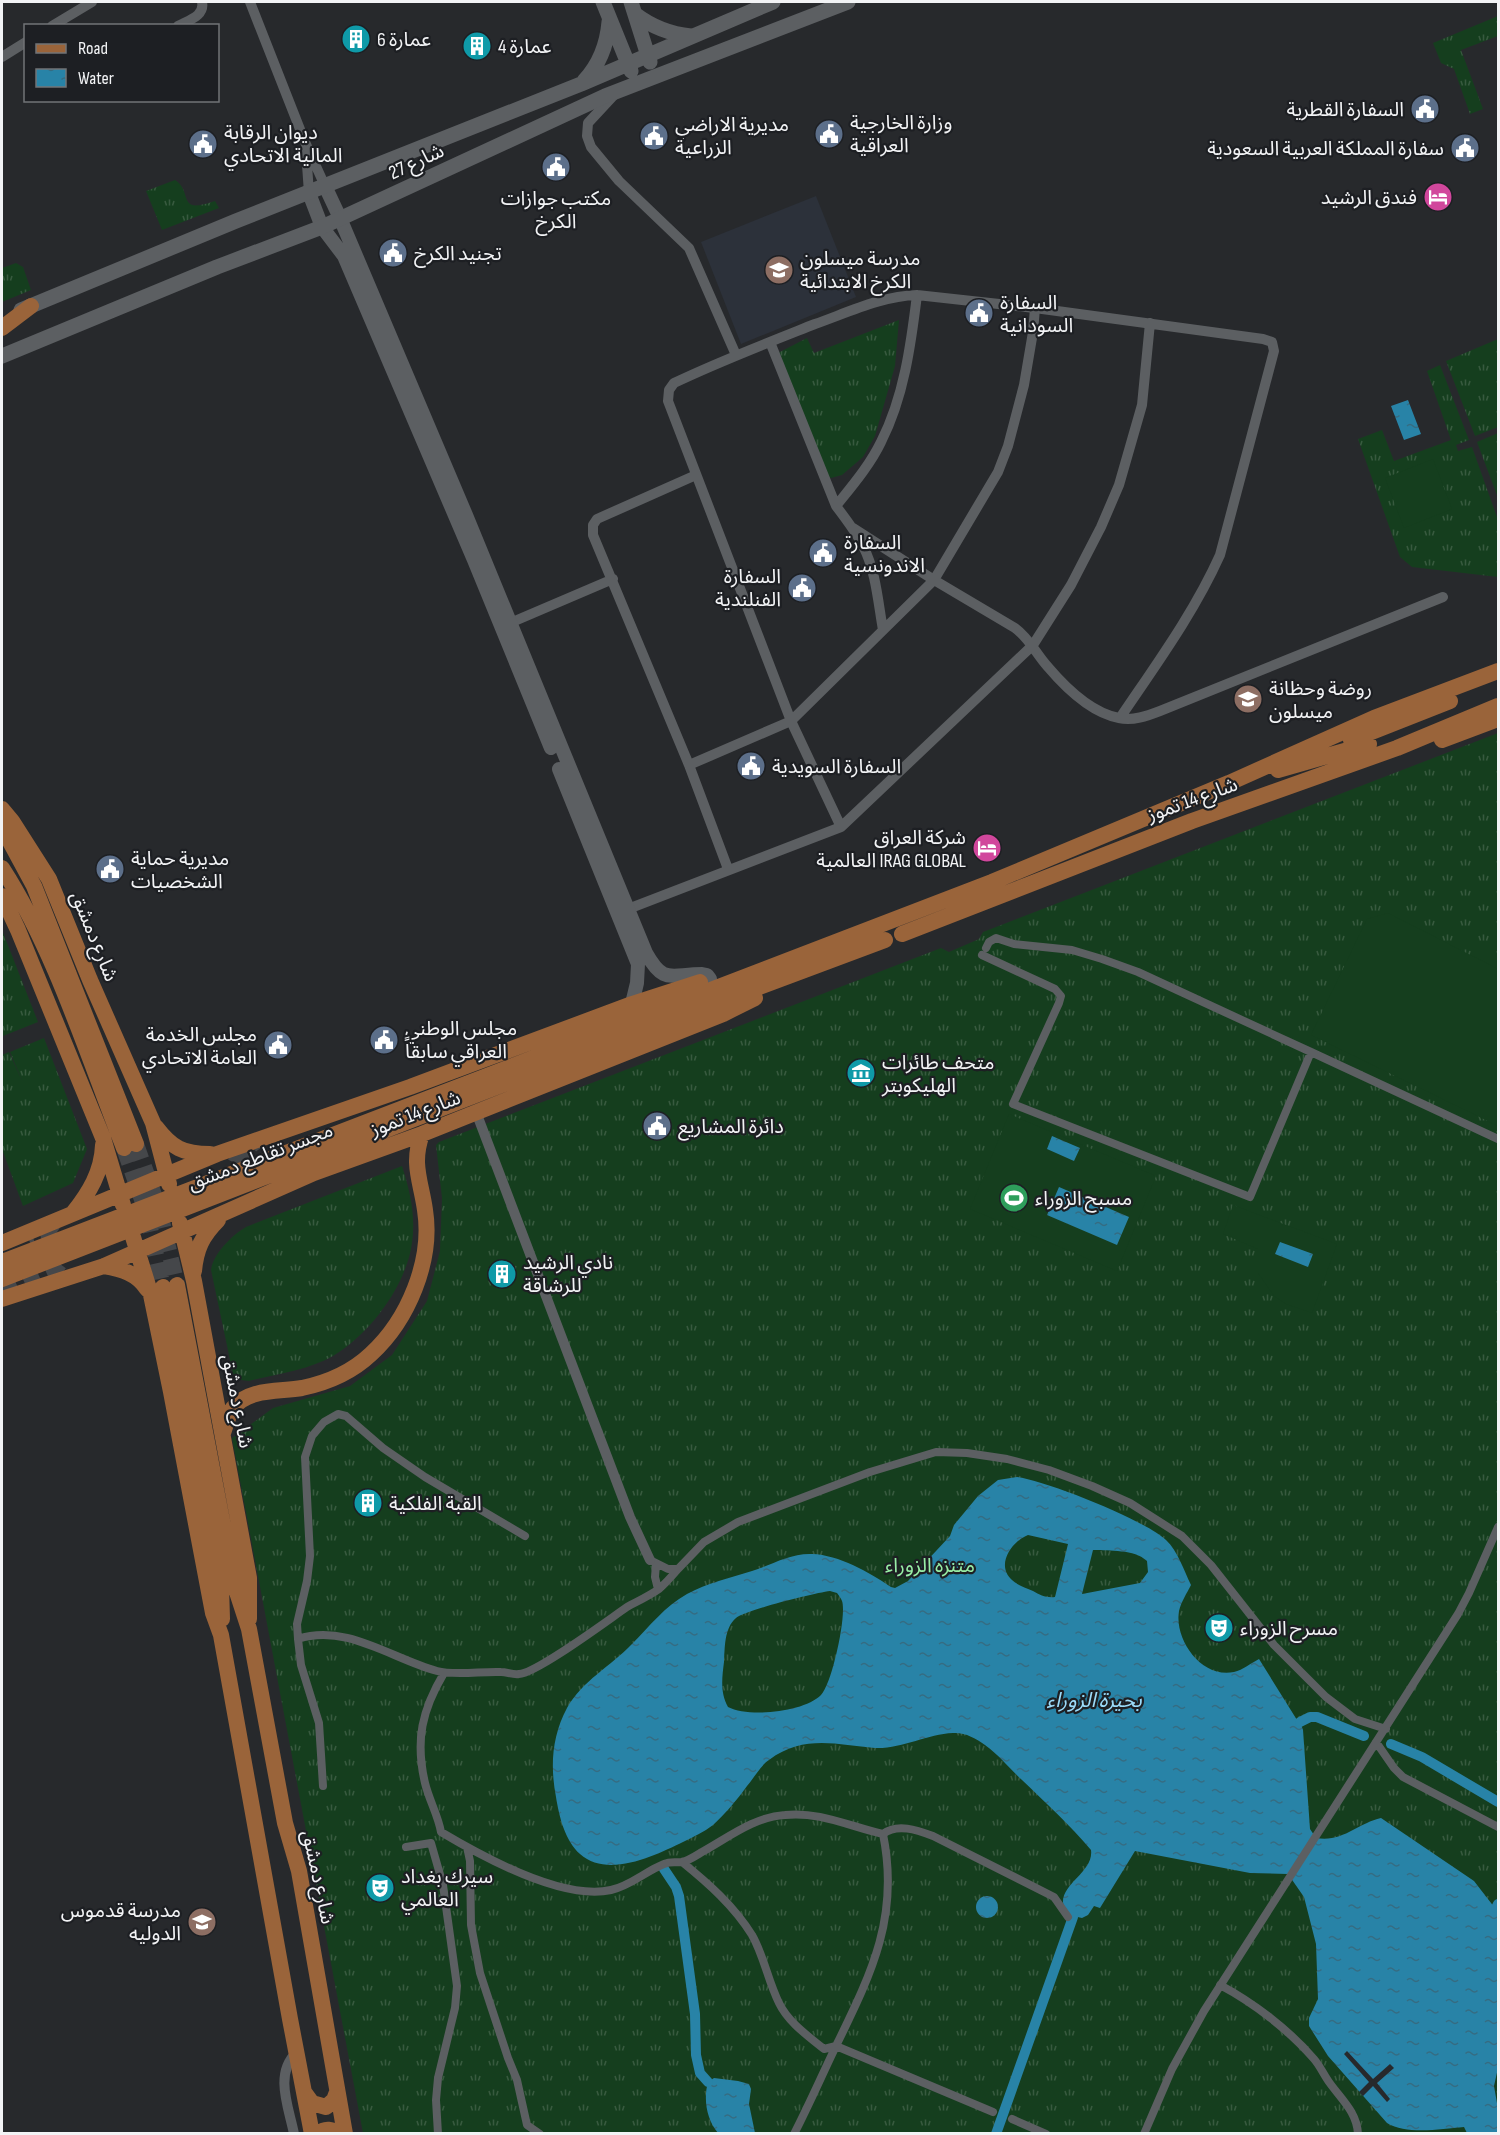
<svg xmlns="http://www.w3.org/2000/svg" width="1500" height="2135" viewBox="0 0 1500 2135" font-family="'Sofia Sans Condensed','Noto Sans Arabic',sans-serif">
<defs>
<pattern id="grass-tufts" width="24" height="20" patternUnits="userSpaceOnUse" patternTransform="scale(1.5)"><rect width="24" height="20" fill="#153e1e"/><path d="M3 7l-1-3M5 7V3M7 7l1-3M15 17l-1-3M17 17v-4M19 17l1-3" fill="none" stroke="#385a3f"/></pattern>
<pattern id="water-ripples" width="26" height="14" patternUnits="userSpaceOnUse" patternTransform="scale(1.5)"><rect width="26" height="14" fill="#2883a7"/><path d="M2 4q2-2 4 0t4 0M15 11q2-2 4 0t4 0" fill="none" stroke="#356c82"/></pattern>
</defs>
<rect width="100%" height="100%" fill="#27292c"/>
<path fill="#2c313a" d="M816 196 856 297 741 344 701 242Z"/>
<path fill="url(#grass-tufts)" d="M1498 16V36L1461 50 1483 109 1470 114 1454 69 1441 63 1433 43Z
M175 180C194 192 175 215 215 201L219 208 162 230 146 191Z
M16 263 23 267 31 290 2 302V268Z
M899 320 895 366 875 436 863 457 842 475 831 478 828 476 778 353 807 338 814 353Z
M1498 339V427L1475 436 1446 361Z
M1440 365 1469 440 1456 445 1458 451 1472 447 1498 520V577L1412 567 1400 557 1358 439 1382 430 1394 461 1451 440 1427 371Z
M1498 433V498L1477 442Z
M1498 733V2133H363L232 1438 273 1408 350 1386 392 1355 427 1301 440 1251 442 1198 436 1145 439 1142 941 948 949 952 979 939 983 932Z
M2 930 38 1022 3 1036 2 1032Z
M44 1038 87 1149 73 1183 23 1206 2 1149V1055L9 1052 23 1083 10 1052Z
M402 1166C410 1191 416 1216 412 1243 406 1286 370 1334 333 1356 309 1370 276 1374 249 1381L241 1380 233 1374 211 1270C213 1254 232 1235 246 1227Z"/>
<path fill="#153e1e" d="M1433 459 1452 509 1404 528 1385 478Z
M1388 913 1498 969V1126L1311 1035 1367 919Z
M1009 1114 1156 1176 1117 1271 970 1209Z
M1233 1205 1337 1244 1312 1313 1286 1304 1274 1296 1258 1273V1249L1223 1234Z"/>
<path fill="url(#water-ripples)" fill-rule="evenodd" d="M1408 400 1421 434 1404 440 1391 406Z
M1052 1136 1080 1148 1074 1161 1047 1149Z
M1059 1187 1129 1217 1117 1245 1047 1215Z
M1280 1242 1313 1254 1308 1267 1275 1254Z
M1017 1477C1047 1481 1145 1520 1166 1540 1178 1551 1184 1571 1191 1585 1187 1593 1181 1602 1179 1611 1174 1640 1202 1679 1234 1672 1243 1670 1251 1663 1259 1659L1297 1720 1299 1719 1303 1730 1310 1829 1316 1838C1342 1843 1358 1823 1381 1818L1474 1881 1498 1912V2068L1494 2086 1498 2109V2133H1467L1464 2127C1440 2129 1407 2135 1387 2123L1328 2056 1309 2026V2018L1318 1999 1316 1944 1304 1897 1288 1874 1250 1873 1135 1851 1100 1908 1094 1906 1088 1915 1082 1918 1069 1915C1067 1911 1063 1906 1063 1902 1063 1883 1094 1871 1091 1850 1070 1825 1046 1803 1022 1780 1010 1769 999 1755 985 1745 976 1738 964 1732 953 1733 927 1734 902 1749 875 1748 837 1745 804 1734 769 1760 760 1766 754 1778 747 1786 737 1800 725 1814 713 1825 704 1832 693 1837 683 1842 656 1855 608 1879 580 1854 565 1841 559 1816 556 1797 550 1766 552 1736 567 1708 582 1681 611 1666 632 1644 649 1627 665 1606 687 1594 707 1583 730 1578 752 1571 771 1565 791 1553 812 1554 839 1555 869 1572 891 1587L895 1588 908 1581 950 1536 954 1525 978 1496 998 1480ZM1028 1535 1068 1544 1055 1597C1046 1598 1040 1595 1033 1591 1026 1588 1017 1585 1012 1580 995 1565 1012 1541 1028 1535ZM1093 1550C1110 1551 1134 1549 1147 1561L1148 1572 1140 1583 1082 1594ZM830 1591 837 1593C839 1596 841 1598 842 1601 847 1615 832 1684 821 1695 804 1712 749 1718 728 1707 720 1693 722 1678 724 1662 725 1648 724 1628 736 1618 746 1610 814 1593 830 1591Z
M976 1907a11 11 0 1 1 22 0a11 11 0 1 1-22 0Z
M714 2078 738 2081 749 2084 751 2089 749 2104 755 2133H718C707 2120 703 2100 708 2082Z"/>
<path fill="#27292c" d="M1347 2051 1373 2079 1390 2064 1394 2068 1377 2083 1390 2099 1387 2102 1373 2086 1363 2096 1359 2092 1369 2082 1344 2054Z"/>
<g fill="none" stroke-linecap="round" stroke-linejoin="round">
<path stroke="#2883a7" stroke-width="10" d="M1300 1722 1310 1717H1317L1364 1736
M1391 1744 1422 1757 1498 1802
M664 1869 676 1887 679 1896 695 2014 696 2055 700 2073 708 2082
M1496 1908 1498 1904
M996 2134 1073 1917"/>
<path stroke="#45474a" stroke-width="16" stroke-dasharray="16 8" stroke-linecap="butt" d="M136 1144 159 1209 177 1285
M124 1148 147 1214 163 1287
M237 1186C226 1166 241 1152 257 1141
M2 1291 56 1267C68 1258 65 1235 48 1232 41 1231 35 1234 28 1236"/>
<path stroke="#5c5f62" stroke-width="8" d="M986 948 989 942 996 938 1014 944 1072 950 1102 959 1138 972 1311 1052
M982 955 1055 989 1061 996 1059 1003 1013 1104 1250 1197 1311 1052 1498 1139
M525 1536 425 1477 383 1448 346 1416 338 1414 324 1422 312 1436 305 1457 310 1556 307 1581 297 1624 298 1639C346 1623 392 1659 437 1671 455 1676 482 1671 501 1672 507 1672 513 1675 519 1674 537 1673 608 1620 627 1607 638 1601 649 1596 659 1589 666 1583 672 1576 678 1569
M650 1560 668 1569H678L704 1542 738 1522 870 1472 936 1452 967 1453 1007 1459 1049 1470 1092 1486 1130 1503 1182 1536 1211 1565 1274 1645 1326 1697 1355 1719 1386 1729
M656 1564 655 1577 658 1589
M298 1639 301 1665 319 1723 323 1786
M444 1673C422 1710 415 1740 425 1783 429 1800 438 1815 441 1832 483 1857 562 1901 611 1890 630 1886 646 1871 664 1864 671 1861 676 1863 682 1862 688 1861 697 1855 702 1852 729 1837 754 1817 785 1815 819 1811 851 1827 883 1834 897 1823 917 1830 933 1836L1054 1897 1068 1917
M1376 1742 1394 1768 1403 1777 1498 1827
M406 1847 431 1843 443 1885 457 1986 455 2008 438 2078 436 2100 438 2134
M467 1847 470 1861 471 1925 480 1973 508 2058 517 2080 527 2125 540 2134
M682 1862C708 1883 734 1906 752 1935 764 1956 768 1981 779 2003 788 2022 808 2036 824 2049L836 2046 993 2112
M1220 1985C1254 2003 1289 2030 1314 2059 1320 2066 1324 2075 1329 2082 1341 2099 1357 2112 1358 2134
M1012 2119 1046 2134
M794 2134C809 2105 822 2075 836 2046 871 1974 900 1917 883 1834
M1144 2134 1172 2069 1204 2011 1458 1614 1469 1593 1498 1527"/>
<path stroke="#5c5f62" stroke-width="10" d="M250 2 305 142 325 186
M52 26 92 2
M178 26C189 20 205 16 202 2
M2 57 26 42
M614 95 588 123 587 136 591 147 619 181 689 248 736 355
M306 151 309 193
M770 342 836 506C846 519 856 532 863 546 876 571 878 602 883 630
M696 475 597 519 593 525V535L689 765 728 869
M836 506C852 486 870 465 881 442 904 397 911 344 917 295
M853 528 934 580 1015 628C1030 639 1036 654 1048 667 1065 687 1092 713 1119 718 1133 721 1147 716 1160 711L1443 597
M510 623 613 579
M689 765 791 721 934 580 998 472 1008 446 1024 385 1033 332 1035 308
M841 827 791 721 668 401 669 390 674 383C720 361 767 343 815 324 849 312 882 296 917 295L1035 308 1263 339 1272 342 1274 351 1220 555C1194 613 1155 666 1120 718
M628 909 841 827 1033 645 1071 585 1101 527 1119 485 1142 405 1150 323
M476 1112 630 1517 650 1560
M294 2134C289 2108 274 2074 296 2053"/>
<path stroke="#5c5f62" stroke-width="14" d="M325 186 340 218 466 515 646 953C664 985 670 974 702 974L707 975 710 979
M309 193 322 227 344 256 474 560 551 748
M559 769 638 964 637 983 630 1012"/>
<path stroke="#5c5f62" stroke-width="15" d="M603 2 631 71
M631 2 650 62
M635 14C652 27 670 34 691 36
M584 81C600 64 607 45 609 22
M21 310 236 221 581 84 773 2
M2 356 217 267 322 227 605 96 848 2"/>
<path stroke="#9a643a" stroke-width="16" d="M2 328 31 306
M1351 740 1450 701
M1442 740 1498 719
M1278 770 1369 744
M2 809 12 821 49 879 90 980 153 1123 169 1184
M2 827 34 886 136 1144
M2 868C55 950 88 1057 124 1148
M2 896 18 930 103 1138 123 1205
M902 934 1192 821 1397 748 1498 706
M156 1127C172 1148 183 1154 210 1154
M73 1213C89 1193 102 1172 103 1145
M180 1223 194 1281 249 1578V1619
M133 1237 151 1295 171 1392 209 1592 213 1613 221 1635 290 2019 312 2134
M2 1243 217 1154 410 1087 632 1004 700 982
M2 1262 992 882 1229 783 1374 718 1498 671
M104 1266C121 1269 137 1273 147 1289
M194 1271C196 1249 202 1236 218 1220
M2 1279 602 1046 885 940
M177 1285 234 1583 249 1629 285 1823 299 1871 345 2134
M163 1287 221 1585 222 1619
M2 1299 104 1266 314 1173 422 1134 723 1014 755 998
M223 1433C226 1425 228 1415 233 1408 249 1388 279 1392 302 1388 326 1383 352 1372 371 1354 408 1320 433 1261 425 1210 421 1181 411 1164 422 1134
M304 2092 312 2103 326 2107 334 2100 337 2092
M318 2134C326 2127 332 2130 341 2134"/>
</g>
<defs>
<g id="building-disc" transform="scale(1.5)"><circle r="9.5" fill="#0f9aa8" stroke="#1d1f23"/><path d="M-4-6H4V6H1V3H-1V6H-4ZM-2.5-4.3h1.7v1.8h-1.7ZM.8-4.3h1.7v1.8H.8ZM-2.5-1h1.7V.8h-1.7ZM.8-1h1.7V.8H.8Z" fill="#fff"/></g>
<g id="civic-disc" transform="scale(1.5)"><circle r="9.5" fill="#5c6f8a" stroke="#1d1f23"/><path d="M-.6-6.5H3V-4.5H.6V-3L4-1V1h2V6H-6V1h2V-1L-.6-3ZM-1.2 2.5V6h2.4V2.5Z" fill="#fff"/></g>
<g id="hotel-disc" transform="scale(1.5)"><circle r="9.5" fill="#d1479c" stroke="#1d1f23"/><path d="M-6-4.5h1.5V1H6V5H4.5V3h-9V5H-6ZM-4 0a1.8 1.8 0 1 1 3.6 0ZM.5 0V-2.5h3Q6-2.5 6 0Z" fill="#fff"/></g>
<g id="school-disc" transform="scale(1.5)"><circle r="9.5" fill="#8d6e63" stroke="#1d1f23"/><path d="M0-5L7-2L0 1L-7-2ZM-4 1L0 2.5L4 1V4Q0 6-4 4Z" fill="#fff"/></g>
<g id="museum-disc" transform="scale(1.5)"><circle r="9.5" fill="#0f9aa8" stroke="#1d1f23"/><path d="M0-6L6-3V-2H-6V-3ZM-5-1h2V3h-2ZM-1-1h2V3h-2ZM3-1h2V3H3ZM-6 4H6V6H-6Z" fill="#fff"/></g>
<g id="stadium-disc" transform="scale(1.5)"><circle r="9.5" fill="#2e9e5b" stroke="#1d1f23"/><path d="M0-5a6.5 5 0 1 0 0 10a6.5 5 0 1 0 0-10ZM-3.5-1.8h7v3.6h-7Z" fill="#fff"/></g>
<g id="theatre-disc" transform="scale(1.5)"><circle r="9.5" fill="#0f9aa8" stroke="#1d1f23"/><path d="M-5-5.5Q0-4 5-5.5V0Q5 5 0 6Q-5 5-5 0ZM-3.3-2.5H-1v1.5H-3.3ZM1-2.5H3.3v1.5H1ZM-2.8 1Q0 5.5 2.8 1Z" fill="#fff"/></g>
</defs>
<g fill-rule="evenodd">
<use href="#building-disc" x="356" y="39"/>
<use href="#building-disc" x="477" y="46"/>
<use href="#civic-disc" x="1425" y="109"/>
<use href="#civic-disc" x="829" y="134"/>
<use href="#civic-disc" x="654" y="136"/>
<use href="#civic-disc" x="203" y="144"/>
<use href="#civic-disc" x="1465" y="148"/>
<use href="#civic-disc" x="556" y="167"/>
<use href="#hotel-disc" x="1438" y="197"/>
<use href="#civic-disc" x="393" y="253"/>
<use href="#school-disc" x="779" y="270"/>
<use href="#civic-disc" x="979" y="313"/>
<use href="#civic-disc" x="823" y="553"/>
<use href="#civic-disc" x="802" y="588"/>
<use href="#school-disc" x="1248" y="699"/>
<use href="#civic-disc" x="751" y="766"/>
<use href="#hotel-disc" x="987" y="848"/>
<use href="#civic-disc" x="110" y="869"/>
<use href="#civic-disc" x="384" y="1040"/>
<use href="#civic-disc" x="278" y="1045"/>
<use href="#museum-disc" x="861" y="1073"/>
<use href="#civic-disc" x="657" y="1126"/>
<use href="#stadium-disc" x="1014" y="1198"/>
<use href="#building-disc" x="502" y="1274"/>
<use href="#building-disc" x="368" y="1503"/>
<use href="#theatre-disc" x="1219" y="1628"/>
<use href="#theatre-disc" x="380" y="1888"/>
<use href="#school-disc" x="202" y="1922"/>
</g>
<g text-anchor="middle" stroke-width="4.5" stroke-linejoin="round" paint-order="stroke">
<g font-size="20" fill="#f2f3f5" stroke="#1d1f23" text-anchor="start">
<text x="377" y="46">عمارة 6</text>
<text x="498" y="53">عمارة 4</text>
<text x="1404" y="116" text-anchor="end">السفارة القطرية</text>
<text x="850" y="129">وزارة الخارجية<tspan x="850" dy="23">العراقية</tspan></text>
<text x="675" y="131">مديرية الاراضي<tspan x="675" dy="23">الزراعية</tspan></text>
<text x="224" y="139">ديوان الرقابة<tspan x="224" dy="23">المالية الاتحادي</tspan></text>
<text x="1444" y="155" text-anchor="end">سفارة المملكة العربية السعودية</text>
<text x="1417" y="204" text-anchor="end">فندق الرشيد</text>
<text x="556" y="205" text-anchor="middle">مكتب جوازات<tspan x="556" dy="23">الكرخ</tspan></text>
<text x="414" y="260">تجنيد الكرخ</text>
<text x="800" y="265">مدرسة ميسلون<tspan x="800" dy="23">الكرخ الابتدائية</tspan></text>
<text x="1000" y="309">السفارة<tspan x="1000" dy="23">السودانية</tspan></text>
<text x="844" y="549">السفارة<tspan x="844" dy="23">الاندونسية</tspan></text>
<text x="781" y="583" text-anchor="end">السفارة<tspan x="781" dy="23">الفنلندية</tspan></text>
<text x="1269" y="695">روضة وحظانة<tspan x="1269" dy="23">ميسلون</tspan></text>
<text x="772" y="773">السفارة السويدية</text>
<text x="966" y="844" text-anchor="end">شركة العراق<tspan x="966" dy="23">العالمية IRAG GLOBAL</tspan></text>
<text x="131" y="865">مديرية حماية<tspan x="131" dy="23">الشخصيات</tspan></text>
<text x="405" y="1035">مجلس الوطني<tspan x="405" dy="23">العراقي سابقاً</tspan></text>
<text x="257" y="1041" text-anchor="end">مجلس الخدمة<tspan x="257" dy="23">العامة الاتحادي</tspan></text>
<text x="882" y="1069">متحف طائرات<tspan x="882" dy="23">الهليكوبتر</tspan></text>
<text x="678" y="1133">دائرة المشاريع</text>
<text x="1035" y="1205">مسبح الزوراء</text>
<text x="523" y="1269">نادي الرشيد<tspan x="523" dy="23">للرشاقة</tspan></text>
<text x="389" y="1510">القبة الفلكية</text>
<text x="1240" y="1635">مسرح الزوراء</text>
<text x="401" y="1883">سيرك بغداد<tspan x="401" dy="23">العالمي</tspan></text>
<text x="181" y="1917" text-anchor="end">مدرسة قدموس<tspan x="181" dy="23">الدوليه</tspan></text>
</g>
<g font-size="20" fill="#f2f3f5" stroke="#1d1f23">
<text transform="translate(416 161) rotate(-25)" y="7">شارع 27</text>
<text transform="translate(1192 799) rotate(-20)" y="7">شارع 14 تموز</text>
<text transform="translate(95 936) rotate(68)" y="7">شارع دمشق</text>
<text transform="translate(415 1113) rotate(-21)" y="7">شارع 14 تموز</text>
<text transform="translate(260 1156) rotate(-21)" y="7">مجسر تقاطع دمشق</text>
<text transform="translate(238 1401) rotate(79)" y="7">شارع دمشق</text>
<text transform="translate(319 1877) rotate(78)" y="7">شارع دمشق</text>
</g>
<g font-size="20" fill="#98eea6" stroke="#1d1f23">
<text x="930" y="1572">متنزه الزوراء</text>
</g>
<g font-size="21" font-style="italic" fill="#9bdbf9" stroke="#1d1f23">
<text x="1094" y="1707">بحيرة الزوراء</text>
</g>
</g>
<rect width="1500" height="2135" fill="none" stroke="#f2f3f5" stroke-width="6"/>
<rect x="24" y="24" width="195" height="78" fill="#1d1f23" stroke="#727477" stroke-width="1.5"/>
<rect x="36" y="44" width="30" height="9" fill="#9a643a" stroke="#727477" stroke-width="1.5"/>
<text x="78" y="54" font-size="18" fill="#f2f3f5">Road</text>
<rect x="36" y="69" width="30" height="18" fill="url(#water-ripples)" stroke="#727477" stroke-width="1.5"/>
<text x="78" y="84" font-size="18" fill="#f2f3f5">Water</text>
</svg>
